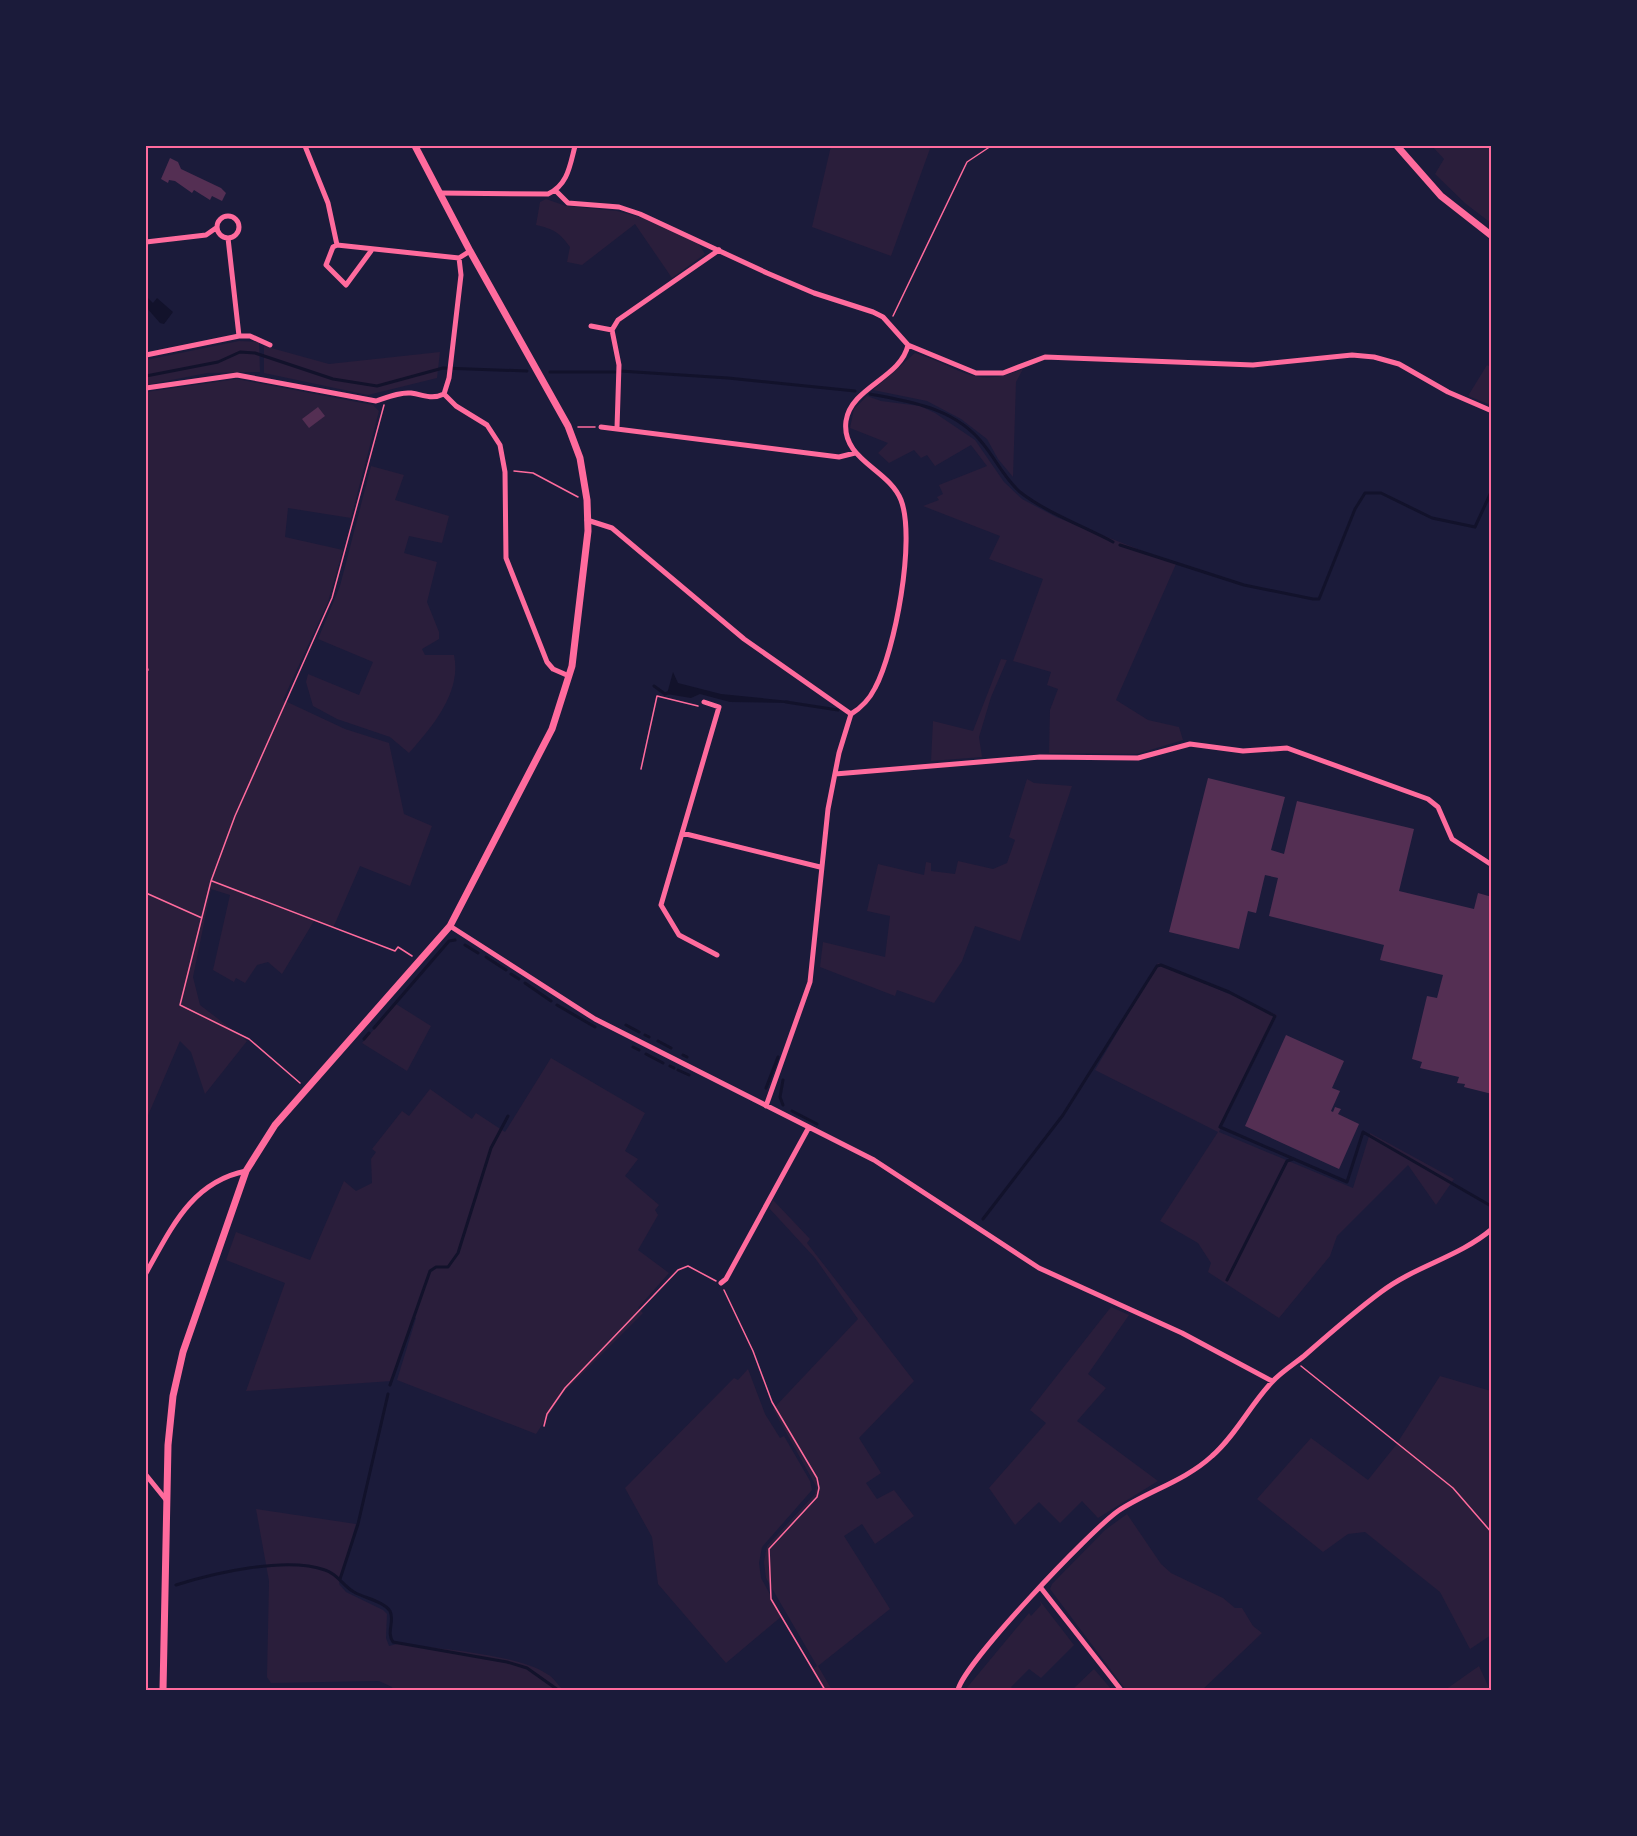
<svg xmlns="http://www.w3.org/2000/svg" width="1637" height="1836" viewBox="0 0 1637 1836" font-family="Georgia,serif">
<rect width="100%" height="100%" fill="#1b1b3a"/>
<path fill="#2a1e3b" d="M831 146H931L891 256 812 227Z
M1432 146H1491V223L1466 204 1435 174 1444 159Z
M546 199 566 206 617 211 647 219 698 243 705 254 672 278 635 224 582 265 567 262 570 247C560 233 554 229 536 225L540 202Z
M239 341 259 342 260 372 207 373 146 385V360Z
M264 346 329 364 440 352 437 378 368 395 264 373Z
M915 353C961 367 973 390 1023 369L1016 382 1013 477 998 459 987 439 961 419 927 401 873 390Z
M1487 365 1491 367V405L1468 396Z
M237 379 373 405 379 411 351 518 288 508 285 537 343 550 328 602 283 700 345 729 389 743 404 814 432 826 410 886 360 866 333 928 314 921 282 974 268 962 257 965 245 983 236 978 234 982 213 970 230 895 211 889 193 977 200 1005 247 1041 205 1094 191 1052 180 1041 146 1120V392Z
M867 396 881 401 920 406 935 413 975 440 1004 482 1022 499 1056 517 1176 564 1116 700 1148 720 1179 727 1183 740 1137 754 1049 753 1050 710 1058 689 1047 685 1051 672 1013 661 1043 579 989 559 1000 536 923 506 939 500 937 497 943 494 939 485 987 466 971 445 935 466 927 455 921 458 914 450 889 463 878 453 888 443 850 428 854 409Z
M371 466 404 475 395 500 449 516 442 543 409 536 404 553 437 562 427 602 439 632V639L422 649 425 655H454C462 692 432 727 409 753L390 737 337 719 313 706 306 682 308 674 359 695 373 662 318 639 340 586Z
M1001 659 1007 660 991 697 979 737 982 757 931 761 933 721 973 731Z
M1027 779 1034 783 1072 786 1020 941 975 926 962 961 934 1003 897 990 895 996 820 967 823 942 885 957 890 916 867 911 878 864 924 875 926 862 931 863V871L955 874 958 861 993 869 1007 863 1015 840 1009 837Z
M1158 963 1277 1015 1219 1132 1353 1188 1370 1133 1454 1179 1436 1205 1408 1165 1337 1236 1330 1256 1279 1318 1208 1272 1211 1263 1198 1243 1160 1221 1218 1132 1095 1070Z
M396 1004 431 1026 407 1071 362 1043Z
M551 1058 645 1113 625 1151 638 1159 625 1176 659 1205 655 1210 658 1215 638 1250 669 1273 638 1308 643 1313 563 1393 536 1434 397 1380 416 1318 413 1317 392 1381 246 1391 285 1283 226 1260 236 1232 310 1260 344 1181 356 1191 372 1183 371 1159 376 1152 372 1149 402 1111 409 1116 430 1089 472 1119 476 1113 505 1132Z
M773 1200 810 1239 807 1243 914 1381 859 1438 881 1473 866 1483 877 1499 894 1490 914 1516 875 1544 862 1524 844 1536 890 1609 818 1666 832 1690H825L813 1669 817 1666 766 1578 764 1562 767 1546 815 1494 816 1486 773 1409 858 1319 815 1258 769 1208Z
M1111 1307 1129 1315 1088 1374 1106 1388 1077 1421 1158 1481 1098 1518 1082 1501 1060 1523 1039 1502 1015 1525 989 1488 1046 1423 1030 1410Z
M748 1369 765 1414 780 1438 784 1436 810 1481 812 1490 762 1547 759 1563 761 1578 782 1616 726 1663 658 1584 652 1537 625 1488 734 1378 738 1380Z
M1440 1376 1491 1391V1635L1470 1649 1440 1592 1365 1532 1348 1534 1323 1552 1257 1499 1311 1438 1368 1480 1396 1445Z
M256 1509 356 1524 339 1584 346 1592 383 1610 387 1614 386 1638 389 1646 397 1644C434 1648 517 1654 547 1674 553 1677 558 1685 563 1690H393L392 1687 379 1681 271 1683 267 1677 269 1581Z
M1127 1514 1161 1564 1171 1573 1223 1598 1235 1608H1242L1253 1626 1262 1633 1202 1690H1126L1050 1589 1052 1584 1105 1530Z
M1040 1601 1074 1645 1041 1678 1029 1669 1011 1687 1014 1690H965L1029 1613 1031 1616 1041 1605Z
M1479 1666 1490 1690H1445Z
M1094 1669 1112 1690H1072Z"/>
<path fill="#12122b" d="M148 298 153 303 157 298 173 312 164 324 160 323 146 307Z
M673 672 678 683 721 694 790 701 789 703 730 702 700 694 691 698 667 694Z"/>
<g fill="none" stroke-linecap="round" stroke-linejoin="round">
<path stroke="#12122b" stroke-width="3" d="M620 371 728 378 855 391
M550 372H615
M146 376 218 362 240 352 255 353 333 379 377 386 443 368 527 371
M870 394C912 402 956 408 984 445 996 460 1005 479 1020 492 1045 512 1085 527 1113 542
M1120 545 1244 585 1313 599H1319L1355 509 1365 493H1381L1432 518 1475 527 1492 490
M654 686 665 694 670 692
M786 702 838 710
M465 945 478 953
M486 957 506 970
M511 974 519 979
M525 983 551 1001
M557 1005 595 1027
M626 1025 639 1032
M374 1028 449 941 455 940
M645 1035 649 1037
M364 1039 369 1033
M658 1041 671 1048
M633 1047 639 1050
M646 1054 663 1063
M683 1055 687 1057
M670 1066 674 1068
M678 1070 689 1075
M766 1088 778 1057
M783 1105 780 1097 783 1080
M792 1111 817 1124
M983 1219 1063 1115 1157 966 1161 965 1229 992 1275 1016 1220 1127 1347 1182 1363 1132 1491 1206
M1227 1280 1287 1161 1293 1159
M390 1385 430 1271 436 1267H448L458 1253 491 1148 508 1116
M340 1579 358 1524 388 1394
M176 1585C214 1573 286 1556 325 1570 338 1574 343 1586 354 1592 364 1598 383 1601 390 1611 395 1621 386 1632 393 1642L507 1662 527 1668 558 1690"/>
</g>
<path fill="#542f53" d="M170 158 178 162 181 169 221 188 226 193 222 201 212 196 210 200 194 190 192 193 175 181 169 180 168 183 161 179Z
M318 407 325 416 309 428 302 419Z
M1208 778 1285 797 1271 850 1284 854 1297 801 1414 829 1399 891 1474 909 1478 893 1492 897V1094L1464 1087 1465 1084 1457 1083 1459 1077 1420 1068 1422 1062 1412 1059 1427 996 1437 998 1443 975 1380 960 1384 945 1269 916 1278 878 1265 875 1256 913 1248 911 1239 949 1169 932Z
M1286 1035 1344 1061 1332 1088 1340 1091 1331 1111 1333 1112 1335 1107 1341 1109 1338 1114 1359 1124 1339 1169 1245 1126Z"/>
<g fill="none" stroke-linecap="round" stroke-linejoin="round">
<path stroke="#ff6b9d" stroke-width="1.5" d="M893 316 967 162 991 146
M578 427H595
M514 471 533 473 578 497
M146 664 148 670
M641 769 657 696 698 706
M212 881 395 951 398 947 412 956
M146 893 202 918
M300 1083 249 1039 180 1005 211 881 235 816 332 598 384 405
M724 1290 753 1351 772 1402 817 1478 819 1488 817 1497 769 1549 771 1599 825 1690
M1301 1366 1453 1488 1492 1533
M544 1426 547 1414 565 1388 678 1270 688 1266 716 1281"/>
<path stroke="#ff6b9d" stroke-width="5" d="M305 146 328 203 337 245 459 258
M556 191 568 203 619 207 640 214 767 273 814 293 873 312 883 317 908 345 976 373H1003L1045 357 1253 365 1352 355 1374 357 1399 364 1448 392 1492 411
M440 193 548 194C568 185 570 165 575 146
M217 227a11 11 0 1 1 22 0a11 11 0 1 1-22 0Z
M228 238 239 336
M146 242 206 235 216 228
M337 245 333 247 326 265 346 285 371 251
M591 326 612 330
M146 355 239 336H250L270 345
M146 388 237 375 376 401C388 397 399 392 411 393 425 395 431 400 444 394
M444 394 456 406 487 425 500 445 505 472 506 558 547 662 553 669 569 676
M444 394 449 378 461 275 459 258 470 251
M601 427 839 457 855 453
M617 428 619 365 612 330 618 320 719 250
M587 520 612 528 744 639 851 714
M704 702 719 707 661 905 679 935 717 955
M835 774 1040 757 1138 758 1190 744 1243 751 1287 748 1428 799 1438 807 1452 839 1492 865
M682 833 820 867
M450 926 595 1019 874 1160 1039 1268 1182 1333 1272 1381
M766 1106 810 982 828 809 839 753 851 714C861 708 870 698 875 688 895 651 916 539 901 500 889 469 841 460 846 421 851 387 901 378 908 345
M146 1273C171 1229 191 1182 246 1171
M721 1283 726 1279 809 1127
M146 1475 167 1501
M1041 1588 1121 1690
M958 1690C964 1663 1090 1531 1118 1511 1148 1491 1185 1481 1212 1456 1236 1435 1250 1405 1272 1382 1281 1372 1294 1364 1304 1356 1329 1334 1354 1312 1381 1292 1415 1266 1459 1257 1492 1229"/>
<path stroke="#ff6b9d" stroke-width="7" d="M1397 146 1441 196 1492 236
M163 1690 168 1445 173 1396 183 1352 246 1171 275 1125 450 926 552 729 572 666 588 531 587 500 580 458 568 426 470 251 415 146"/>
</g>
<rect width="1637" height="1836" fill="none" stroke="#1b1b3a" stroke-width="294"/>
<rect x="147" y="147" width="1343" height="1542" fill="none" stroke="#ff6b9d" stroke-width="2"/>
</svg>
